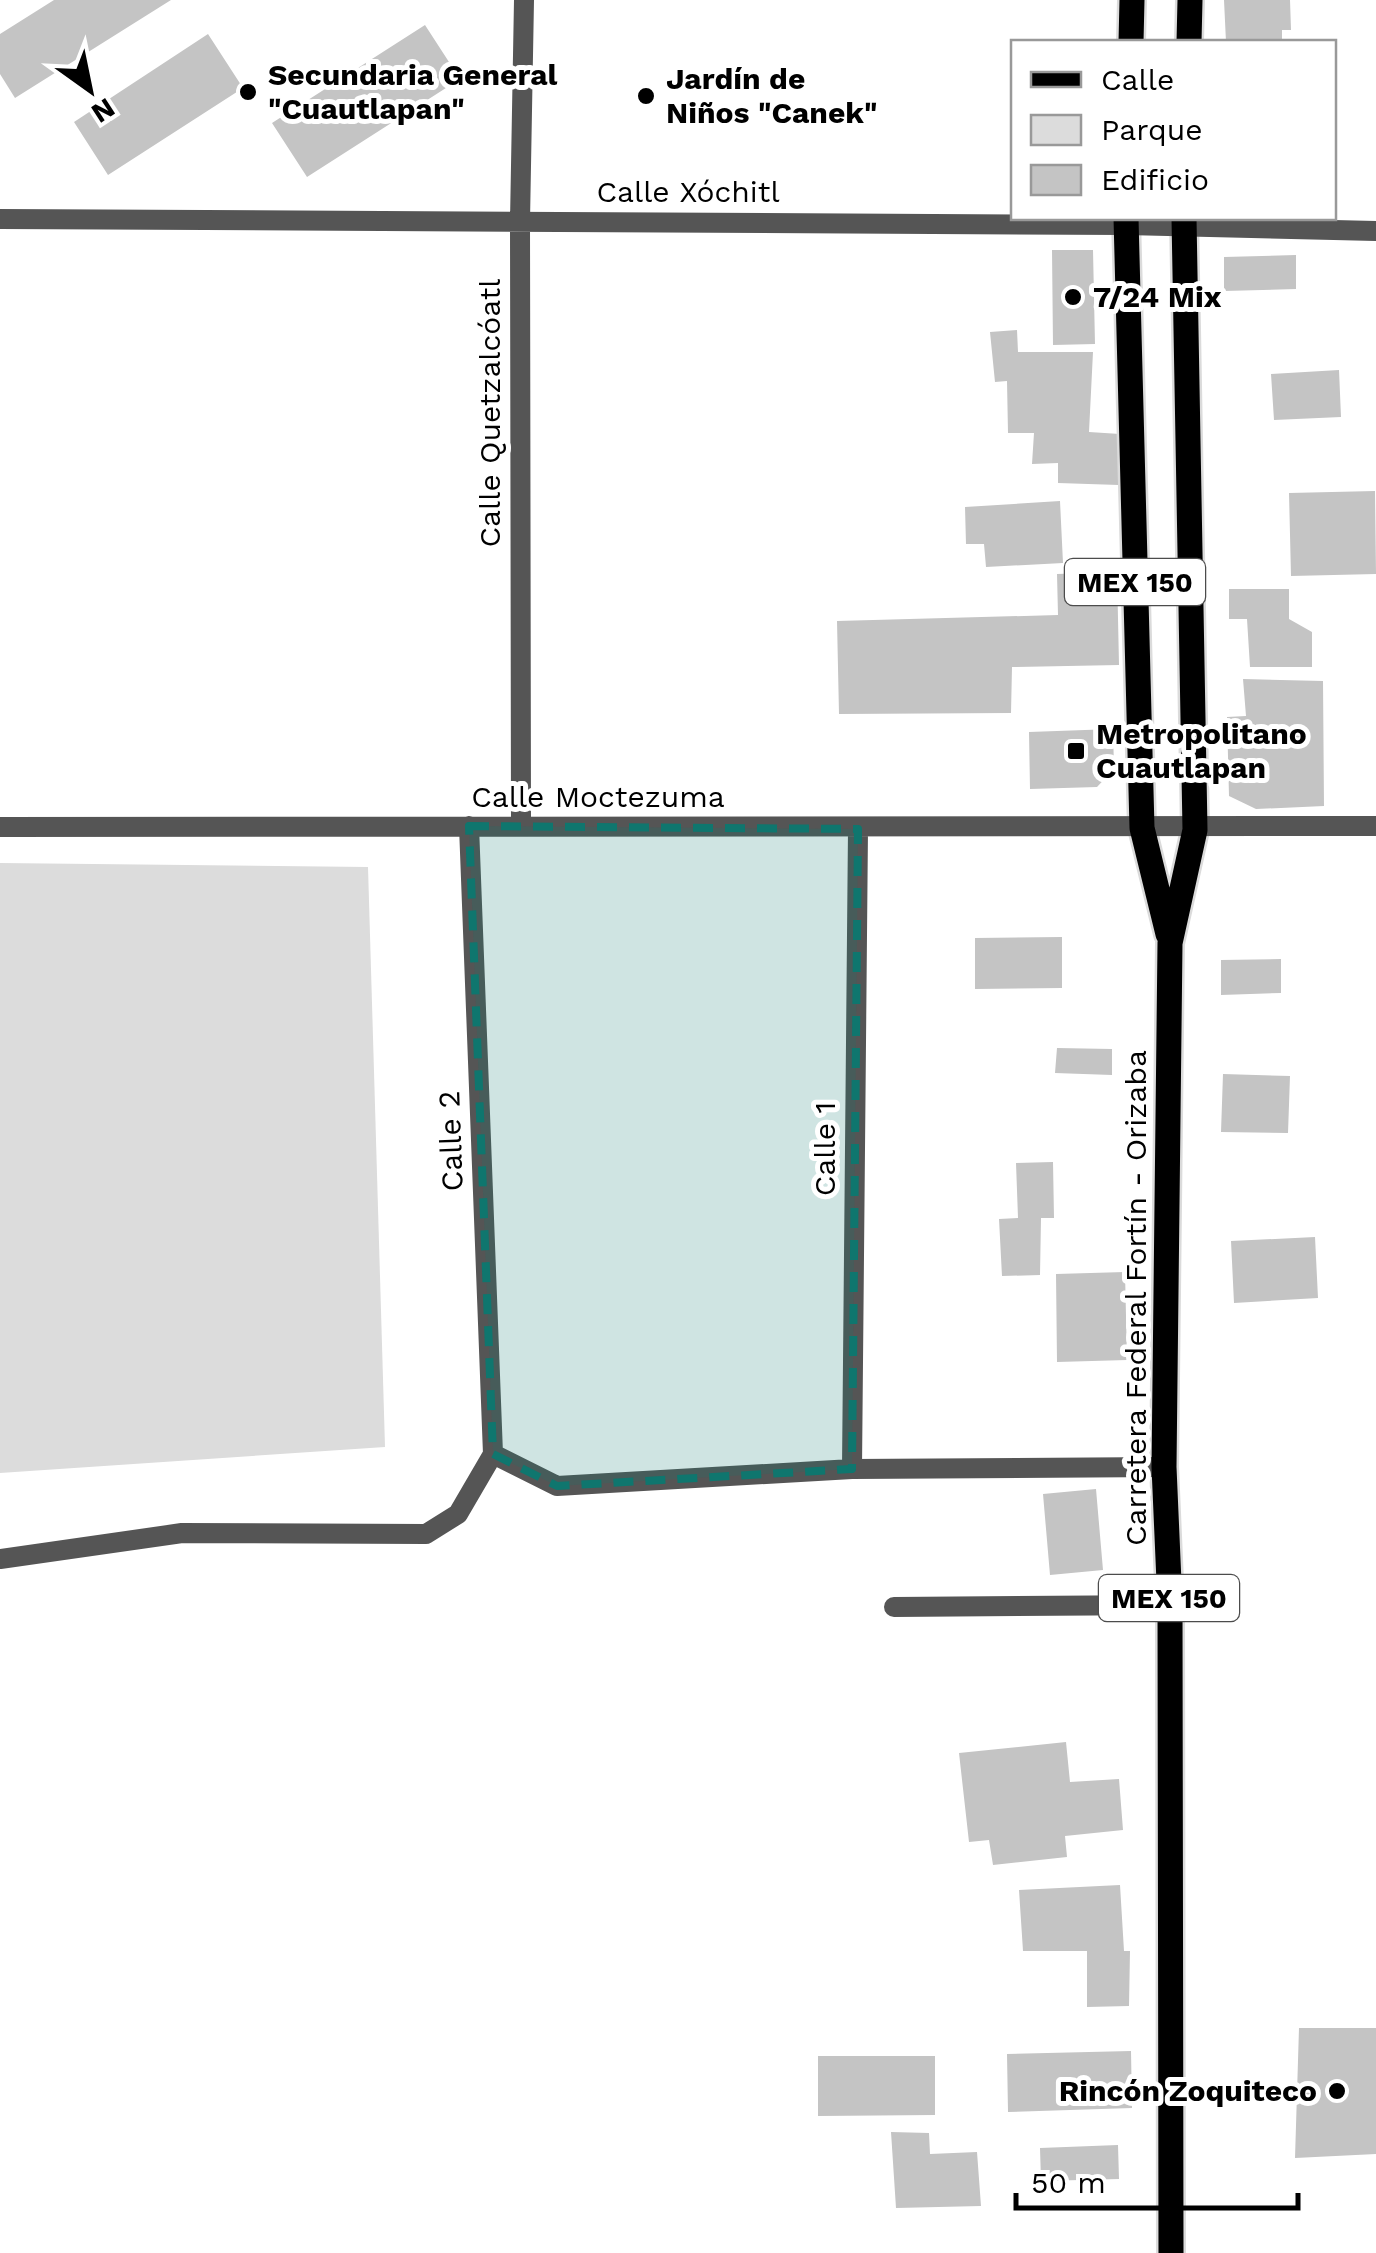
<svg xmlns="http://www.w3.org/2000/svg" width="1376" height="2253" viewBox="0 0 1376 2253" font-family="'Work Sans',sans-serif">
<rect width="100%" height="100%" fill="#fff"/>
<path fill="#dcdcdc" d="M0 863 368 867 385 1447 0 1473Z"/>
<path fill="#c4c4c4" d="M54 0H171L15 98 0 74V34Z
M1224 0H1290L1291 30H1282V42H1226Z
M425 25 460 79 307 177 272 123Z
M208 34 243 88 108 175 74 122Z
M1052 250H1093L1095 344 1053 345Z
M1296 255V289L1224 291V257Z
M1017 330 1018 352H1093L1089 432 1120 434 1119 485 1058 483V463L1032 464 1034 433H1008L1007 381 995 382 990 332Z
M1339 370 1341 417 1274 420 1271 374Z
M1375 491 1376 574 1291 576 1289 493Z
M1060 501 1063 563 986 567 984 544H966L965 507Z
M1117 572 1119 665 1012 667 1011 713 839 714 837 621 1058 615 1057 574Z
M1229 589H1289V619L1312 632V667H1250L1247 619H1229Z
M1243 679 1323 681 1324 806 1256 809 1229 796 1227 717 1246 716Z
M1113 729 1114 769 1097 787 1030 789 1029 732Z
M1062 937V988L975 989V938Z
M1281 959V993L1221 995V960Z
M1057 1048 1112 1049V1075L1055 1073Z
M1223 1074 1290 1076 1288 1133 1221 1132Z
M1053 1162 1054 1218H1041L1040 1275 1002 1276 999 1219 1018 1218 1016 1163Z
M1315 1237 1318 1298 1234 1303 1231 1241Z
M1125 1272 1127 1360 1057 1362 1056 1274Z
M1096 1489 1103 1570 1050 1575 1043 1494Z
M1066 1742 1070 1782 1119 1779 1123 1830 1065 1836 1067 1857 993 1865 989 1840 969 1842 959 1753Z
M1120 1885 1124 1951H1130L1129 2006 1087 2007V1951H1023L1019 1890Z
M1299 2028H1376V2154L1295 2158Z
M1131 2051 1132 2108 1008 2112 1007 2054Z
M818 2056H935V2115L818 2116Z
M891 2132 929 2133 930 2154 977 2152 981 2206 896 2208Z
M1118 2145 1119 2179 1041 2181 1040 2148Z"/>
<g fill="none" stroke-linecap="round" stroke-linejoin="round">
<g stroke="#dbdbdb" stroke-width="30">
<path id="primary" d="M1131 42 1132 0
M1189 42 1190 0
M1126 218 1142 828 1168 934
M1171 2253 1170 1605 1164 1467 1170 943 1195 830 1184 218"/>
</g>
<path stroke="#555" stroke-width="20" d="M0 219 1126 225 1376 231
M469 826 493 1454
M521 826 520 221 524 0
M0 827 1376 826
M852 1469 858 829
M0 1559 182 1533 426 1534 458 1514 493 1454 557 1486 852 1469 1164 1467
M894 1607 1170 1605"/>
<use href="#primary" stroke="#000" stroke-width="25"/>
</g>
<path fill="#0f766e" fill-opacity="0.2" stroke="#0f766e" stroke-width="8" stroke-dasharray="20 12" stroke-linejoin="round" d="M469 826 858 829 852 1469 557 1486 493 1454Z"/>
<g fill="#000" stroke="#fff" stroke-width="4">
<circle cx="248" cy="92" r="10"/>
<circle cx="646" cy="96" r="10"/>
<circle cx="1073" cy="297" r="10"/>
<rect x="1066" y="741" width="20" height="20" rx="5"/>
<circle cx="1337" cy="2091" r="10"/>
</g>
<g text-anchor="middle" stroke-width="10" stroke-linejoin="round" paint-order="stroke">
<g fill="#fff" stroke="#4c4c4c" stroke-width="2.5">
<rect x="1065" y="559" width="140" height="46" rx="8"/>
<rect x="1099" y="1575" width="140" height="46" rx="8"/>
</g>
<g font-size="28" font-weight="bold" fill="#000">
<text x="1135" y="592">MEX 150</text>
<text x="1169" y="1608">MEX 150</text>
</g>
<g font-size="30" font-weight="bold" fill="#000" stroke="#fff" text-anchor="start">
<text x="268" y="85">Secundaria General<tspan x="268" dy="34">"Cuautlapan"</tspan></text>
<text x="666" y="89">Jardín de<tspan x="666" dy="34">Niños "Canek"</tspan></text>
<text x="1093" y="307">7/24 Mix</text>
<text x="1096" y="744">Metropolitano<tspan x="1096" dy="34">Cuautlapan</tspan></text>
<text x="1317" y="2101" text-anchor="end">Rincón Zoquiteco</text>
</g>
<g font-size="30" fill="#000" stroke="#fff">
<text x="688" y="202">Calle Xóchitl</text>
<text transform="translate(490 413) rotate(-90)" y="10">Calle Quetzalcóatl</text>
<text x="598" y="807">Calle Moctezuma</text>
<text transform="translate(451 1141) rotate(-92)" y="10">Calle 2</text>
<text transform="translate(825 1149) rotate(-90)" y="10">Calle 1</text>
<text transform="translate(1136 1298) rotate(-90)" y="10">Carretera Federal Fortín - Orizaba</text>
</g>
</g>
<rect x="1011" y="40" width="325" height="180" fill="#ffffff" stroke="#999999" stroke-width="2.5"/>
<rect x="1031" y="72" width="50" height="15" fill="#000000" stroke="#999999" stroke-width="2.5"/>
<text x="1101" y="90" font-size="30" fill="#000000">Calle</text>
<rect x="1031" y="115" width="50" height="30" fill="#dcdcdc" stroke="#999999" stroke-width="2.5"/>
<text x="1101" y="140" font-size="30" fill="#000000">Parque</text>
<rect x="1031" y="165" width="50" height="30" fill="#c4c4c4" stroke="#999999" stroke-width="2.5"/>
<text x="1101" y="190" font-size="30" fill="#000000">Edificio</text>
<g transform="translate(90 90) rotate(147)" stroke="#ffffff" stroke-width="8" paint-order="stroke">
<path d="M0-8L18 38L0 25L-18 38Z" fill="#000000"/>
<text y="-15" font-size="28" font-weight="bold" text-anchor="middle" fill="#000000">N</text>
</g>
<path d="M1016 2193v15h282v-15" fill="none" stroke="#000000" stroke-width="5"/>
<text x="1031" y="2193" font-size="30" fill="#000000" stroke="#ffffff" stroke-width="8" paint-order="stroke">50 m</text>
</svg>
